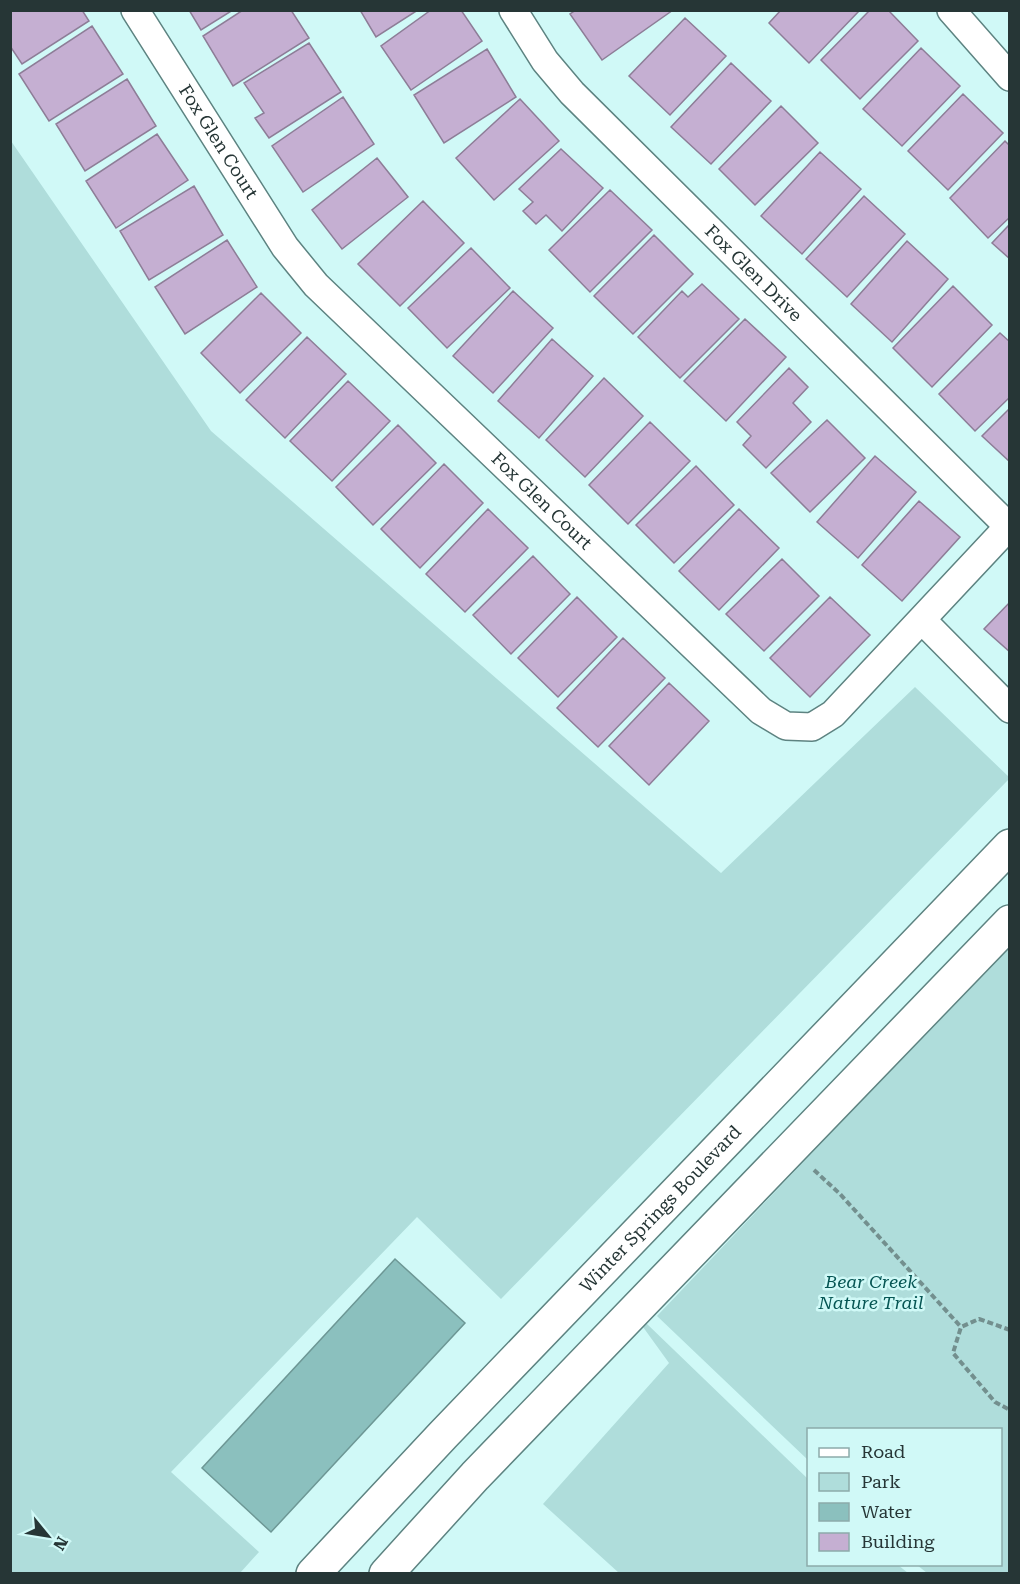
<svg xmlns="http://www.w3.org/2000/svg" width="1020" height="1584" viewBox="0 0 1020 1584" font-family="'Roboto Serif',serif">
<rect width="100%" height="100%" fill="#d0f9f7"/>
<path fill="#afdddb" d="M11 141 211 431 721 873 915 687 1009 777V779L501 1299 417 1217 171 1472 259 1552 240 1573H11Z
M1009 949V1573H927L917 1565 1000 1564V1430H808V1460L657 1316 852 1111Z
M646 1323 808 1479V1564L898 1565 908 1573H619L543 1504 669 1363 643 1327Z"/>
<path fill="#8bc0be" stroke="#6d9795" stroke-width="1.5" d="M395 1259 465 1323 271 1532 202 1468Z"/>
<path fill="#c5afd2" stroke="#8d7d97" stroke-width="1.5" d="M10 10H82L89 21 22 64 10 46Z
M189 10H233L201 30Z
M243 10H291L309 38 233 86 203 36Z
M360 10H418L376 37Z
M431 10H461L482 41 411 90 381 46Z
M576 10H673L602 60 570 14Z
M781 10H860L809 63 769 23Z
M870 10H888L918 41 860 99 821 60Z
M685 18 726 56 670 115 629 76Z
M92 26 123 74 49 121 19 74Z
M309 43 341 92 269 138 255 118 264 113 244 83Z
M921 48 960 86 902 146 863 109Z
M487 49 516 97 444 143 414 95Z
M731 63 771 101 711 164 671 127Z
M127 79 156 126 85 171 56 124Z
M963 94 1003 133 948 190 908 151Z
M343 97 374 144 303 192 272 146Z
M520 99 559 141 494 200 456 158Z
M781 106 818 143 755 205 719 169Z
M157 134 188 180 116 228 86 181Z
M1005 141 1010 146V217L988 238 950 198Z
M561 149 603 188 562 231 546 215 536 224 523 211 533 202 519 189Z
M820 152 861 189 802 254 761 216Z
M377 158 408 197 342 249 312 210Z
M194 186 223 235 149 280 120 231Z
M610 190 652 230 590 292 549 250Z
M864 196 905 234 847 297 806 259Z
M423 201 464 243 400 306 358 264Z
M1010 224V259L992 243Z
M654 235 693 274 633 334 594 296Z
M227 240 257 287 185 334 155 287Z
M907 241 948 279 892 342 851 304Z
M471 248 510 288 447 348 408 308Z
M702 284 739 319 680 378 638 337 682 291 688 297Z
M953 286 992 325 932 387 893 348Z
M513 291 553 328 493 393 453 356Z
M261 293 301 333 240 393 201 353Z
M745 319 786 357 726 421 684 381Z
M1000 333 1010 342V397L975 431 939 394Z
M307 337 346 374 285 438 246 400Z
M552 339 593 376 539 438 498 401Z
M789 368 808 387 793 403 811 422 766 468 743 445 751 436 737 422Z
M604 378 643 416 585 477 546 440Z
M348 381 390 421 332 481 290 441Z
M1010 408V462L982 436Z
M827 420 865 458 810 512 771 473Z
M650 422 690 461 628 524 589 485Z
M398 425 436 463 373 525 336 487Z
M875 456 916 492 858 558 817 522Z
M444 464 483 503 420 568 381 529Z
M696 466 734 505 674 563 636 525Z
M919 501 960 537 902 601 862 565Z
M488 509 528 548 465 612 426 574Z
M739 509 779 548 719 610 679 571Z
M533 556 570 594 511 654 473 615Z
M782 559 819 596 764 651 726 614Z
M577 597 617 637 558 697 518 658Z
M830 597 870 635 810 697 770 658Z
M1010 602V652L984 629Z
M623 638 665 678 598 747 557 708Z
M669 683 709 721 649 785 609 746Z"/>
<g fill="none" stroke-linecap="round" stroke-linejoin="round">
<g stroke="#5d8381" stroke-width="30">
<g id="minor">
<path id="s1" d="M135 10 285 247 316 285 761 711 786 726 812 727 833 714 1010 525"/>
<path id="s2" d="M513 10 545 61 572 93 1008 526"/>
<path d="M951 10 1010 77"/>
<path d="M922 620 1010 709"/>
</g>
</g>
<g stroke="#5d8381" stroke-width="36">
<g id="tertiary">
<path id="s3" d="M313 1574 443 1435 1010 846"/>
<path d="M386 1574 475 1476 1010 922"/>
</g>
</g>
<path stroke="#738f8e" stroke-width="4" stroke-dasharray="6 3" stroke-linecap="butt" d="M814 1170 840 1194 961 1327
M1010 1330 979 1319 961 1327 953 1353 995 1402 1010 1410"/>
<use href="#minor" stroke="#fff" stroke-width="27"/>
<use href="#tertiary" stroke="#fff" stroke-width="33"/>
</g>
<g text-anchor="middle" stroke-width="5" stroke-linejoin="round" paint-order="stroke">
<g font-size="18" fill="#263636" stroke="#d0f9f7">
<text dy="6" stroke="none"><textPath href="#s1" startOffset="156">Fox Glen Court</textPath></text>
<text dy="6" stroke="none"><textPath href="#s2" startOffset="358">Fox Glen Drive</textPath></text>
<text dy="6" stroke="none"><textPath href="#s1" startOffset="642">Fox Glen Court</textPath></text>
<text dy="6" stroke="none"><textPath href="#s3" startOffset="504">Winter Springs Boulevard</textPath></text>
</g>
<g font-size="18" font-style="italic" fill="#065654" stroke="#d0f9f7">
<text x="871" y="1288">Bear Creek<tspan x="871" dy="21">Nature Trail</tspan></text>
</g>
</g>
<rect width="1020" height="1584" fill="none" stroke="#263636" stroke-width="24"/>
<rect x="807" y="1428" width="195" height="138" fill="#d0f9f7" stroke="#8cabaa" stroke-width="1.5"/>
<rect x="819" y="1448" width="30" height="9" fill="#ffffff" stroke="#8cabaa" stroke-width="1.5"/>
<text x="861" y="1458" font-size="18" fill="#263636">Road</text>
<rect x="819" y="1473" width="30" height="18" fill="#afdddb" stroke="#8cabaa" stroke-width="1.5"/>
<text x="861" y="1488" font-size="18" fill="#263636">Park</text>
<rect x="819" y="1503" width="30" height="18" fill="#8bc0be" stroke="#8cabaa" stroke-width="1.5"/>
<text x="861" y="1518" font-size="18" fill="#263636">Water</text>
<rect x="819" y="1533" width="30" height="18" fill="#c5afd2" stroke="#8cabaa" stroke-width="1.5"/>
<text x="861" y="1548" font-size="18" fill="#263636">Building</text>
<g transform="translate(48 1536) rotate(120)" stroke="#d0f9f7" stroke-width="4.5" paint-order="stroke">
<path d="M0-4.5L10 22L0 15L-10 22Z" fill="#263636"/>
<text y="-9" font-size="16" font-weight="bold" text-anchor="middle" fill="#263636">N</text>
</g>
</svg>
